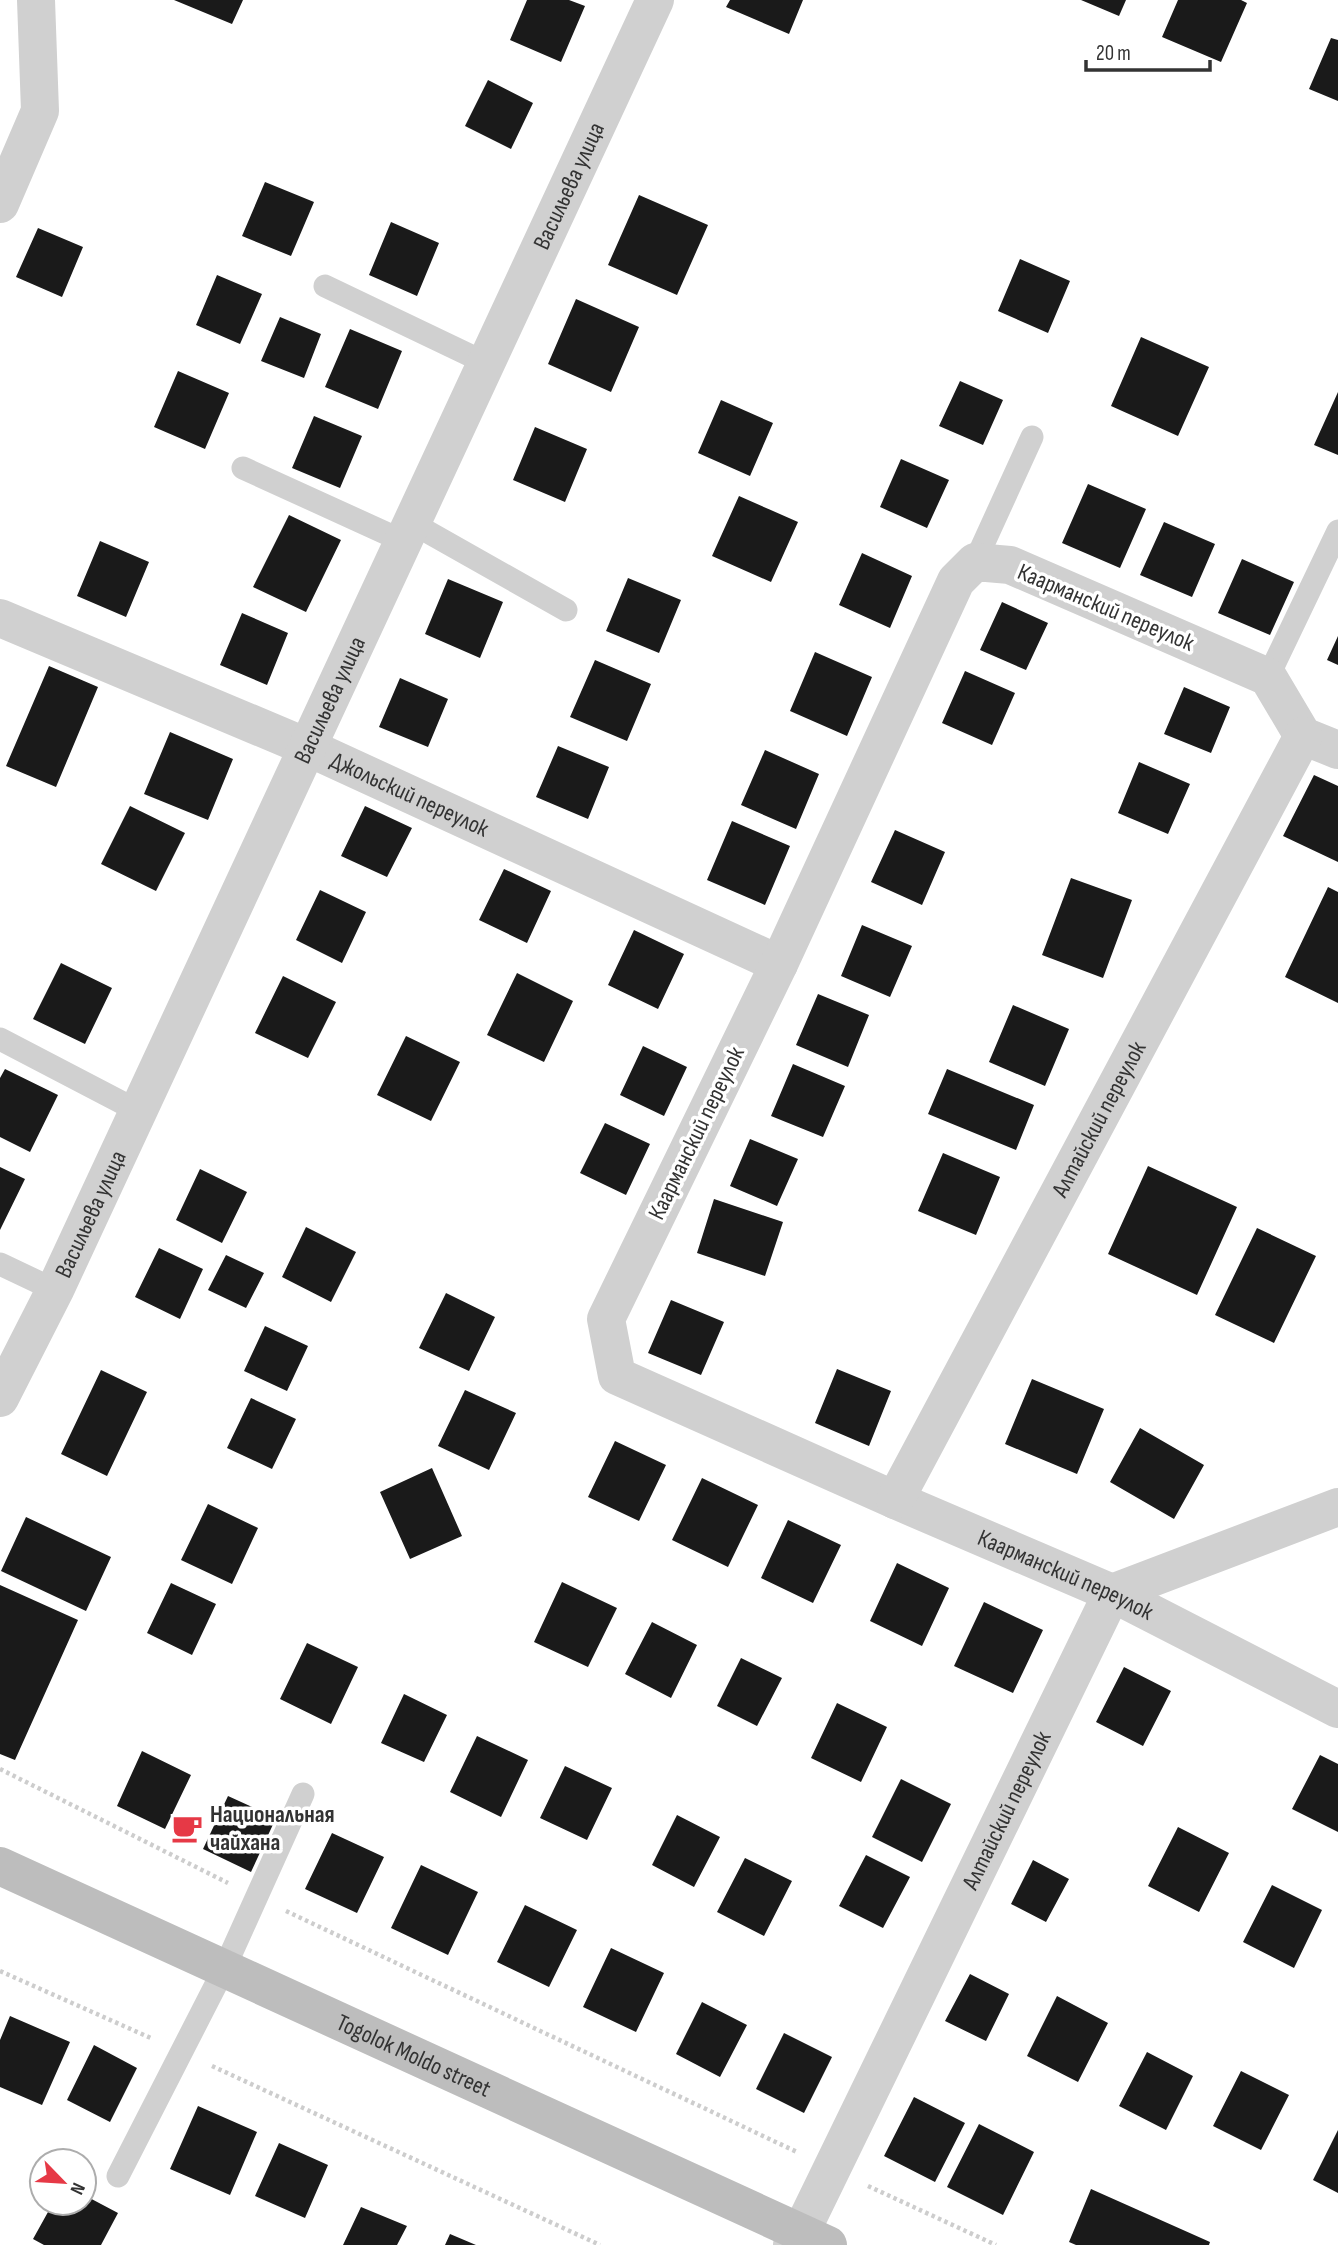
<svg xmlns="http://www.w3.org/2000/svg" width="1338" height="2245" viewBox="0 0 1338 2245" font-family="'Sofia Sans Condensed',sans-serif">
<rect width="100%" height="100%" fill="#fff"/>
<path fill="#1a1a1a" d="M174 0H243L232 24Z
M527 0H569L585 6 561 62 510 40Z
M730 0H803L789 34 726 7Z
M1081 0H1126L1119 16Z
M1178 0H1241L1247 3 1221 62 1162 37Z
M1331 38 1338 40V101L1309 89Z
M488 80 533 103 511 149 465 126Z
M265 182 314 202 291 256 242 236Z
M639 195 708 225 677 295 608 265Z
M391 222 439 243 417 296 369 275Z
M38 228 83 247 62 297 16 277Z
M1020 259 1070 281 1048 333 998 311Z
M217 275 262 294 240 344 196 325Z
M576 299 639 327 611 392 548 364Z
M280 317 321 334 304 378 261 361Z
M350 329 402 351 378 409 325 387Z
M1141 337 1209 367 1178 436 1111 406Z
M178 371 229 393 205 449 154 427Z
M960 381 1003 400 983 445 939 426Z
M1338 392V455L1314 445Z
M721 400 773 423 750 476 698 453Z
M314 416 362 436 340 488 292 468Z
M535 427 587 449 565 502 513 480Z
M901 459 949 480 927 528 880 507Z
M1088 484 1146 509 1120 568 1062 543Z
M739 496 798 522 771 582 712 556Z
M289 515 341 540 306 612 253 587Z
M1164 522 1215 544 1192 597 1140 575Z
M100 541 149 562 126 617 77 596Z
M862 553 912 576 890 628 839 605Z
M1242 559 1294 582 1270 635 1218 613Z
M628 578 681 600 659 653 606 631Z
M448 579 503 602 480 658 425 634Z
M1002 602 1048 623 1026 670 980 650Z
M242 613 288 633 267 685 220 665Z
M1338 636V665L1327 660Z
M815 652 872 677 847 736 790 711Z
M595 660 651 684 627 741 570 717Z
M49 666 98 687 56 787 6 766Z
M965 671 1015 693 992 745 942 723Z
M400 678 448 699 428 747 379 727Z
M1184 687 1230 707 1211 753 1164 734Z
M170 732 233 759 208 820 144 794Z
M558 746 609 767 588 819 536 797Z
M765 750 819 774 796 829 741 805Z
M1139 762 1190 784 1168 834 1118 813Z
M1314 775 1338 786V862L1283 836Z
M130 806 185 833 156 891 101 864Z
M365 806 412 828 387 877 341 856Z
M732 821 790 846 765 905 707 880Z
M895 830 945 852 922 905 871 882Z
M504 869 551 891 527 943 479 920Z
M1071 878 1132 900 1103 978 1042 955Z
M1328 887 1338 892V1003L1285 977Z
M320 890 366 912 342 963 296 940Z
M862 925 912 946 890 997 841 976Z
M634 930 684 954 658 1009 608 985Z
M61 963 112 988 85 1044 33 1019Z
M517 973 573 1001 544 1062 487 1035Z
M283 976 336 1002 308 1058 255 1033Z
M818 994 869 1015 848 1067 796 1045Z
M1013 1005 1069 1029 1045 1086 989 1062Z
M406 1036 460 1062 431 1121 377 1095Z
M643 1046 687 1067 664 1116 620 1095Z
M793 1064 845 1086 823 1137 771 1116Z
M5 1069 58 1095 30 1152 0 1137V1078Z
M947 1069 1034 1105 1016 1150 928 1114Z
M605 1123 650 1144 626 1195 580 1173Z
M750 1139 798 1159 777 1206 730 1186Z
M943 1153 1000 1177 976 1235 918 1211Z
M1148 1166 1237 1207 1197 1295 1108 1254Z
M0 1167 25 1179 0 1230Z
M200 1169 247 1192 222 1243 176 1220Z
M714 1199 783 1222 765 1276 697 1253Z
M306 1227 356 1252 331 1302 282 1277Z
M1257 1228 1316 1256 1274 1343 1215 1315Z
M159 1248 203 1269 180 1319 135 1297Z
M226 1255 264 1273 246 1308 208 1290Z
M446 1293 495 1317 469 1371 419 1348Z
M671 1300 724 1322 701 1375 648 1353Z
M265 1326 308 1346 287 1391 244 1371Z
M837 1369 891 1391 869 1446 815 1423Z
M101 1370 147 1392 107 1476 61 1454Z
M1032 1379 1104 1409 1077 1474 1005 1444Z
M465 1390 516 1413 489 1470 438 1446Z
M251 1398 296 1419 272 1469 227 1448Z
M1140 1428 1204 1465 1174 1519 1110 1482Z
M615 1441 666 1465 639 1521 588 1497Z
M432 1468 462 1536 410 1559 380 1492Z
M702 1478 758 1505 728 1567 672 1540Z
M208 1504 258 1528 232 1584 181 1560Z
M26 1517 111 1557 86 1611 1 1571Z
M788 1520 841 1545 813 1603 761 1578Z
M897 1563 949 1588 922 1646 870 1621Z
M562 1582 617 1608 588 1667 534 1642Z
M171 1583 216 1604 192 1655 147 1633Z
M0 1585 78 1620 15 1760 0 1754Z
M984 1602 1043 1630 1013 1693 954 1666Z
M652 1622 697 1645 671 1698 625 1674Z
M307 1643 358 1667 331 1724 280 1699Z
M741 1658 782 1678 757 1726 717 1706Z
M1124 1667 1171 1691 1143 1746 1096 1722Z
M404 1694 447 1715 424 1762 381 1743Z
M837 1703 887 1727 861 1782 811 1758Z
M477 1736 528 1760 501 1817 450 1792Z
M142 1751 191 1775 165 1829 117 1806Z
M1320 1755 1338 1764V1832L1292 1809Z
M565 1766 612 1788 587 1840 540 1818Z
M901 1779 951 1804 922 1862 872 1837Z
M228 1796 276 1818 251 1872 203 1849Z
M677 1815 720 1837 694 1887 652 1865Z
M1178 1827 1229 1853 1199 1912 1148 1886Z
M332 1833 384 1857 357 1913 305 1889Z
M866 1855 910 1877 883 1928 839 1906Z
M745 1858 792 1881 764 1936 717 1912Z
M1033 1860 1069 1879 1046 1922 1011 1904Z
M421 1865 478 1892 448 1955 391 1928Z
M1272 1885 1322 1910 1294 1968 1243 1942Z
M525 1905 577 1930 549 1987 497 1962Z
M611 1948 664 1973 636 2032 583 2007Z
M970 1974 1009 1994 986 2041 945 2021Z
M1057 1996 1108 2023 1078 2082 1027 2056Z
M702 2002 747 2025 720 2077 676 2054Z
M10 2016 70 2042 42 2105 0 2087V2040Z
M784 2033 832 2057 804 2113 756 2089Z
M94 2045 137 2068 110 2122 67 2100Z
M1147 2052 1193 2076 1166 2130 1119 2106Z
M1241 2071 1289 2095 1261 2150 1213 2126Z
M914 2097 965 2123 935 2182 884 2156Z
M198 2106 257 2132 230 2195 170 2169Z
M979 2124 1034 2152 1003 2215 947 2187Z
M1338 2130V2193L1313 2180Z
M279 2143 328 2165 305 2218 255 2196Z
M1091 2189 1210 2242 1209 2245H1076L1069 2242Z
M84 2195 118 2213 101 2245H44L33 2239 53 2203H84Z
M361 2207 407 2226 397 2245H343Z
M450 2234 476 2245H445Z"/>
<g fill="none" stroke-linecap="round" stroke-linejoin="round">
<path stroke="#cdcdcd" stroke-width="4.5" stroke-dasharray="3.5 3.5" stroke-linecap="butt" d="M0 1769 228 1883
M286 1911 797 2152
M0 1971 153 2039
M212 2066 600 2245
M868 2186 996 2245"/>
<path stroke="#d0d0d0" stroke-width="23" d="M325 286 486 363
M243 468 403 541
M412 523 566 610
M975 562 1032 437
M1268 677 1338 531
M0 1039 138 1111
M0 1264 55 1290
M118 2176 225 1967 303 1794"/>
<g stroke="#d0d0d0" stroke-width="38">
<path d="M0 204 40 111 36 0"/>
<path id="s1" d="M0 618 307 747 779 964"/>
<path id="s2" d="M1338 750 1303 736 1268 677 1010 565 975 562 956 581 779 964 606 1319 617 1376 895 1500 1112 1593 1338 1709"/>
<path id="s3" d="M0 1398 55 1290 655 0"/>
<path id="s4" d="M895 1500 1303 736"/>
<path id="s5" d="M792 2245 801 2232 1112 1593 1338 1507"/>
</g>
<path stroke="#bdbdbd" stroke-width="38" id="s6" d="M0 1866 828 2245"/>
</g>
<defs>
<g id="cafe-bare" transform="scale(2.415)"><path d="M-5.5-4.5H6V0H3Q3 3.5 0 3.5H-2.5Q-5.5 3.5-5.5 0ZM3-3.2v2h1.7v-2ZM-6 4.5H4V6H-6Z" fill="#e63946" stroke="#fff" stroke-width="2.5" paint-order="stroke"/></g>
</defs>
<g fill-rule="evenodd">
<use href="#cafe-bare" x="187" y="1828"/>
</g>
<g text-anchor="middle" stroke-width="7" stroke-linejoin="round" paint-order="stroke">
<g font-size="24" fill="#333" stroke="#fff">
<text dy="8" stroke="none"><textPath href="#s3" startOffset="1339">Васильева улица</textPath></text>
<text transform="translate(1106 607) rotate(23)" y="8">Каарманский переулок</text>
<text dy="8" stroke="none"><textPath href="#s3" startOffset="772">Васильева улица</textPath></text>
<text dy="8" stroke="none"><textPath href="#s1" startOffset="446">Джольский переулок</textPath></text>
<text dy="8" stroke="none"><textPath href="#s4" startOffset="432">Алтайский переулок</textPath></text>
<text transform="translate(696 1133) rotate(-64)" y="8">Каарманский переулок</text>
<text dy="8" stroke="none"><textPath href="#s3" startOffset="205">Васильева улица</textPath></text>
<text dy="8" stroke="none"><textPath href="#s2" startOffset="1815">Каарманский переулок</textPath></text>
<text dy="8" stroke="none"><textPath href="#s5" startOffset="485">Алтайский переулок</textPath></text>
<text dy="8" stroke="none"><textPath href="#s6" startOffset="455">Togolok Moldo street</textPath></text>
</g>
<g font-size="24" font-weight="bold" fill="#333" stroke="#fff" text-anchor="start">
<text x="210" y="1822">Национальная<tspan x="210" dy="28">чайхана</tspan></text>
</g>
</g>
<g transform="translate(63 2182) rotate(115)"><circle r="33" fill="#ffffff" stroke="#adadad" stroke-width="2"/>
<path d="M0-5L12 26L0 18L-12 26Z" fill="#e63946"/>
<text y="-10" font-size="19" font-weight="bold" text-anchor="middle" fill="#333333">N</text>
</g>
<path d="M1086 60v10h124v-10" fill="none" stroke="#333333" stroke-width="3.5"/>
<text x="1096" y="60" font-size="21" fill="#333333" stroke="#ffffff" stroke-width="5" paint-order="stroke">20 m</text>
</svg>
